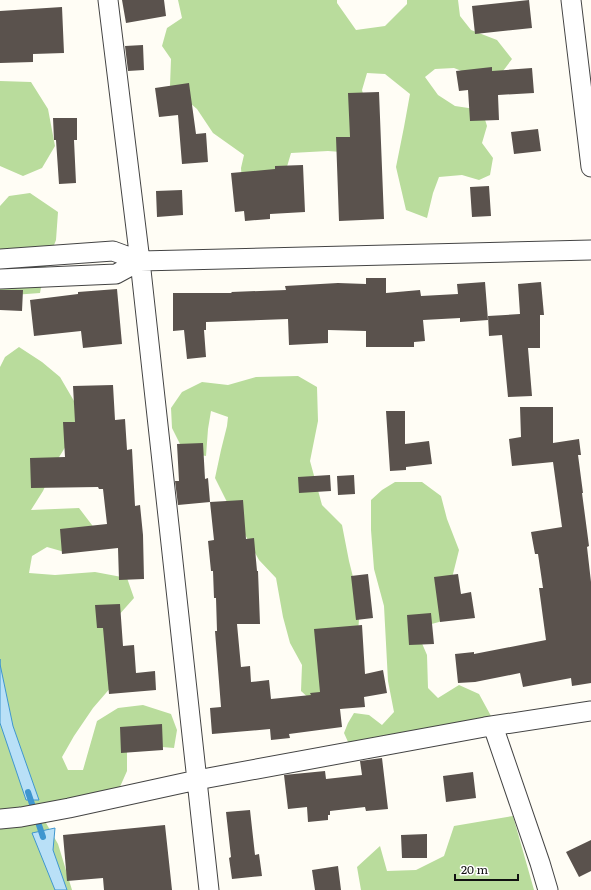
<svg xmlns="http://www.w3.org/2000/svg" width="591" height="890" viewBox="0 0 591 890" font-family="Literata,serif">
<rect width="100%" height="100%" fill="#fffdf5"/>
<path fill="#b9dc9c" d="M178 0H337V3L356 30 385 26 407 4V0H458L460 16 471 30 497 40 512 59 500 75 477 77 454 68 435 69 425 77 438 95 455 106 482 110 487 126 482 143 493 158 490 175 479 180 462 175 439 177 433 193 427 218 406 210 396 167 404 127 410 94 385 74 367 73 362 90 372 129 355 153 328 151 291 153 286 170 242 182 241 168 244 155 213 133 197 109 170 86 171 59 162 46 167 28 182 18Z
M0 81 31 82 48 109 55 146 42 168 23 176 0 166Z
M30 193 58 212 56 240 44 271 40 293 13 295 0 290V206L9 196Z
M19 347 42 362 60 377 74 401 78 423 69 441 56 462 43 491 31 510 79 508 95 529 68 553 47 547 32 556 29 573 55 575 95 572 127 578 134 598 118 616 112 686 93 708 74 736 62 757 68 770H83L97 721 118 708 143 705 171 714 177 730 174 748 150 746 127 751V771L115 798 0 813V367L5 357Z
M298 376 317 387 318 421 310 461 322 505 342 525 349 561 360 605 353 704 340 709 323 711 301 691 302 665 290 643 283 617 276 578 259 560 228 504 215 478 221 450 227 426 228 417 211 411 208 429 206 456 184 452 172 428 171 408 182 392 202 382 228 385 256 377Z
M395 482H422L441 496 447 519 459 550 451 582 454 613 439 622 424 626 421 641 427 655 428 688 438 698 459 685 479 694 491 716 485 733 441 742 428 747 389 750 353 753 344 733 348 723 354 713 369 715 382 725 394 712 388 681 384 606 374 569 371 530V500L382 490Z
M42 816 58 844 72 890H0V823Z
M513 816 534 890H361L357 867 380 846 387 871 416 870 444 856 454 826Z"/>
<path fill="#b9e0f7" stroke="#3f96cf" d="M0 659V664L13 726 39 800H26L0 723Z
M55 828 53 850 67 890H55L32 833Z"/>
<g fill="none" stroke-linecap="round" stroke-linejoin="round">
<path stroke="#3f96cf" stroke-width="6" d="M28 792 43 837"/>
</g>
<path fill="#5a524d" d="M122 0H164L166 16 126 23Z
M529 0 532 28 475 34 472 6Z
M62 7 64 53 33 54V62L0 63V11Z
M143 45 144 70 128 71 125 46Z
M492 67V71L532 68 534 93 498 95 499 120 470 121 468 90 459 91 456 71Z
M189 83 196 134 206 133 208 162 182 164 178 115 159 117 155 88Z
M379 92 384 219 339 221 336 137H350L348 93Z
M53 118H77V140H74L76 183 59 184 56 140H54Z
M538 129 541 151 514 154 511 132Z
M303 165 305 212 270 214V219L245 221 244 211 235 212 231 173 275 169V166Z
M489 186 491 216 472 217 470 187Z
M182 190 183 215 157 217 156 191Z
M366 278H386V293L420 290 421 296 458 294 457 284 485 282 488 320 460 322V318L423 320 425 341 414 342V347H366V331L328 330V343L289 345 288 319 206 322V330H204L206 357 187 359 184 330 173 331V293H232L231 292 286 290 285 286 338 283 366 284Z
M541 282 544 315H540V348H528L532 396 508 397 502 335 489 336 488 316 520 314 518 284Z
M117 289 122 344 83 348 81 331 34 336 30 300 78 294V292Z
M0 290H23L22 311 0 310Z
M113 385 115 420 125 419 127 450 132 449 135 506 140 505 143 535 144 579 119 580 118 548 62 554 60 529 107 524 103 489H99L98 487 31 488 30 458 65 457 63 422H75L73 386Z
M520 407H553V443L579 439 581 455H578L583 493H582L589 546 587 547 591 582V683L572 686 571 678 523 687 520 673 475 682 458 683 455 654 474 652V654L546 640 539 588H543L538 554H535L531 532 562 527 553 462 512 466 509 439 521 437Z
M386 411H405V444L429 441 432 464 406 467V470L390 471Z
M203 443 205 479 208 478 210 502 178 505 175 481H179L177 444Z
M330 475 331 491 299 493 298 477Z
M354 475 355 494 338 495 337 476Z
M243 500 246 539 254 538 257 571H258L260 624H237L241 667 250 666 251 682 269 680 271 699 311 695 310 693 320 692 314 629 362 625 365 674 383 670 387 693 364 697 365 707 340 709 342 727 289 734 290 738 271 740 270 729 212 734 210 708 221 707 215 631H217L216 598H214L213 571H211L208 541 214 540 210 502Z
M368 574 373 618 356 620 351 576Z
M458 574 461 594 471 592 475 618 440 622 434 577Z
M120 604 123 646 134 645 136 673 155 671 156 690 109 694 103 628H97L95 605Z
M431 613 434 644 409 645 407 615Z
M162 724 163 750 121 753 120 727Z
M382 758 388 809 366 811 365 807 330 811V815H328V820L308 822 307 807 288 809 284 775 325 771 326 779 362 775 360 761Z
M473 772 476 798 446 802 443 776Z
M250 810 255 855 259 854 262 876 232 879 229 858 231 857 226 812Z
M165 825 172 890H104L103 878 67 881 63 835Z
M427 834V858H402L401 835Z
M591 840V871L579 877 566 852Z
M338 866 341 890H315L312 870Z"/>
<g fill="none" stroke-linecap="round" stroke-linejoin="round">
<g stroke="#444" stroke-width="21">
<path id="minor" d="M108 0 140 261 209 890
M571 0 591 167
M0 259 113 251 140 261 591 250
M0 279 116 274 140 261
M493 726 540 863 548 890
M0 819 21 817 69 808 197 780 485 727 591 711"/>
</g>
<use href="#minor" stroke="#fff" stroke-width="19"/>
</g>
<path d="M455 874v6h63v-6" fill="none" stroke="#111111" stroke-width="2"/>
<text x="461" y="874" font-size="12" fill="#111111" stroke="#ffffff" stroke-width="3" paint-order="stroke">20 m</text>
</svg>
